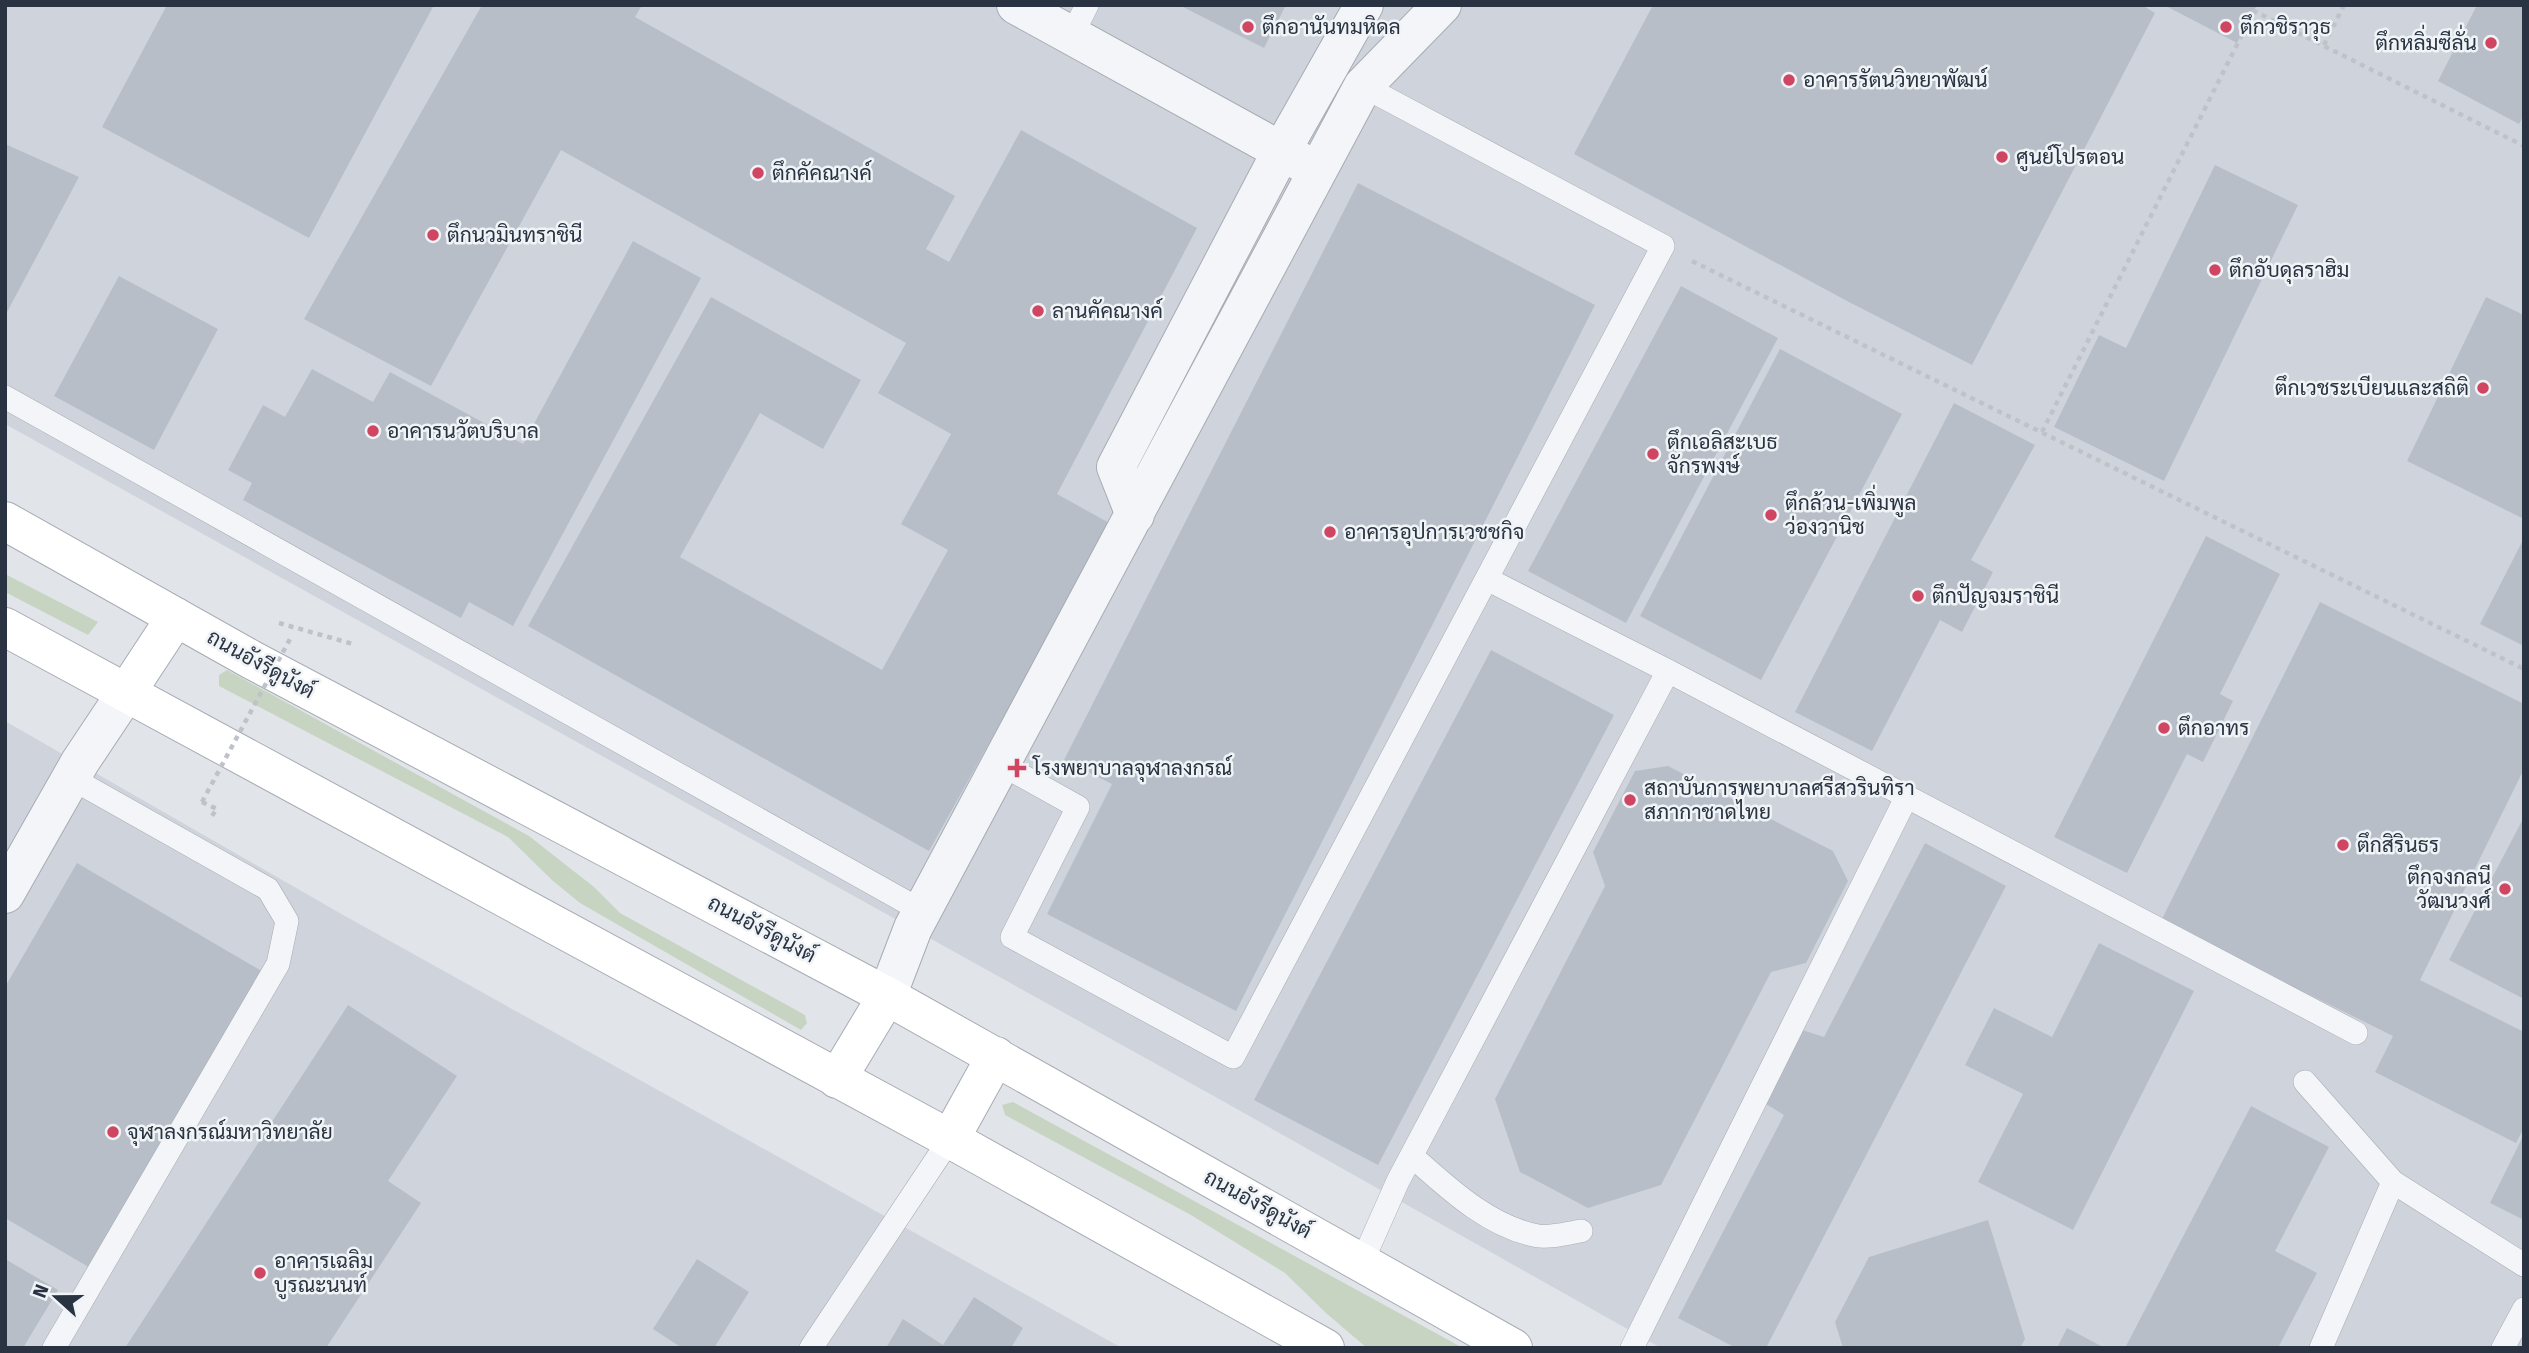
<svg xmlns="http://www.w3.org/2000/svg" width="2529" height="1353" viewBox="0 0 2529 1353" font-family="'Fira Sans',Sarabun,sans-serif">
<rect width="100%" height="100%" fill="#e1e5ea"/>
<path fill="#cfd4dc" d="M5 5H2524V1348H1661L1228 1104 5 424Z
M5 721 345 916 1122 1348H5Z"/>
<path fill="#c7d4c2" d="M5 574 98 622 88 635 5 592Z
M227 670 529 836 594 887 620 913 805 1015 807 1023 801 1030 580 903 552 880 508 837 219 686V675Z
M1013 1102 1463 1348H1367L1326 1313 1285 1273 1191 1215 1005 1115 1002 1105Z"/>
<path fill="#b8bec7" d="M167 5H434L309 238 102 127Z
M482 5H642L635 17 955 196 926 249 949 262 1021 130 1197 228 1057 494 1111 524 929 851 528 626 711 297 861 380 823 449 760 413 680 557 882 670 948 550 901 524 951 434 878 393 906 343 561 150 431 386 304 319Z
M1179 5H1286L1264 48Z
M1653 5H2142L2155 13 1972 365 1847 301 1574 154Z
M2164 5H2257L2237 43Z
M2477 5H2524V115L2519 124 2438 81Z
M5 144 79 177 5 316Z
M2215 165 2298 205 2164 481 2054 427 2099 335 2126 348Z
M1358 183 1595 305 1236 1011 1047 914 1112 784 1064 760Z
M633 241 701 278 513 626 469 602 461 618 243 500 252 483 228 470 263 405 285 417 312 369 373 402 390 372 523 444Z
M119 276 218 329 154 450 54 396Z
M1681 286 1778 338 1626 623 1528 571Z
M2486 297 2524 315V519L2407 461Z
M1780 349 1902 414 1761 680 1640 616Z
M1954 403 2035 445 1971 560 1993 572 1962 632 1940 620 1872 751 1795 712Z
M2206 536 2280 574 2220 694 2233 701 2203 762 2187 754 2127 873 2054 837Z
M2524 538V646L2480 624Z
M2320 602 2524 704V769L2420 980 2524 1032V1128L2516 1143 2375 1072 2393 1036 2161 921Z
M1491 650 1614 715 1378 1165 1254 1100Z
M1668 766 1833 851 1848 881 1806 963 1771 972 1661 1185 1588 1208 1520 1172 1495 1099 1605 886 1593 852 1635 771Z
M2524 817V999L2449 960Z
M1925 843 2006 886 1766 1348H1736L1678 1318 1784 1115 1761 1101 1799 1029 1824 1037Z
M77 863 265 973 92 1269 5 1218V987Z
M2099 943 2194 991 2073 1230 1978 1182 2023 1094 1965 1065 1994 1008 2052 1037Z
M348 1005 457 1076 388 1181 421 1203 326 1348H125Z
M2251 1106 2329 1147 2275 1251 2317 1273 2278 1348H2125Z
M2524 1134V1220L2490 1203Z
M1988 1220 2025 1339 2020 1348H1843L1835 1322 1869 1257Z
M5 1259 58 1290 23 1348H5Z
M697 1259 749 1292 714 1348H682L653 1329Z
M974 1297 1023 1328 1011 1348H886L903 1319 943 1345Z
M2067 1328 2105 1348H2057Z"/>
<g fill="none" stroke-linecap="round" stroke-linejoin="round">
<g stroke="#a6acb4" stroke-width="24">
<path id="lane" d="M1072 35 1087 5
M5 397 922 911
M1487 579 1668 671 2356 1033
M1001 764 1078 807 1012 937 1233 1057 1663 246 1363 86
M2305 1082 2393 1182
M1412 1156C1448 1188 1489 1227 1538 1236 1551 1238 1568 1233 1581 1231
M1362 1262 1398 1181 1668 671
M54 1348 278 964 287 921 268 889 71 778
M811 1348 950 1139
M1632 1348 1907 796
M2321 1348 2393 1182 2524 1265
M2503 1348 2524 1309"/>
</g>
<g stroke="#a6acb4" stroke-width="40">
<path id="street" d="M1016 5 1303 163
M1135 515 1116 467 1282 150 1364 5
M5 894 80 762 126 693
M887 996 913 928 1363 86 1442 5"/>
</g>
<g stroke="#a6acb4" stroke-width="40">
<path id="secondary" d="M5 521 252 660 887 996 1513 1348
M5 627 950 1139 1325 1348
M126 693 176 617
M837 1079 887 996
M950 1139 996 1056"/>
</g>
<path stroke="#bfc3c9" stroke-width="4.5" stroke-dasharray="5 5" stroke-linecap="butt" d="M2324 45 2344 5
M1692 261 2524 669
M2042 432 2254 11 2524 146
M279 623 353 644
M202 802 217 809 211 817"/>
<use href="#lane" stroke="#f4f5f8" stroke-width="23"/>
<use href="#street" stroke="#f4f5f8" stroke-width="38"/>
<use href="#secondary" stroke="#fff" stroke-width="38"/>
<path stroke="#bfc3c9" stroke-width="4.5" stroke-dasharray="5 5" stroke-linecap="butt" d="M202 802 290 639"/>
</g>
<g fill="#d04562" stroke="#f0f4f7" stroke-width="2.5">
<circle cx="1248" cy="27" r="7"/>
<circle cx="2226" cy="27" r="7"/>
<circle cx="2491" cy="43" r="7"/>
<circle cx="1789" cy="80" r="7"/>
<circle cx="2002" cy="157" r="7"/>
<circle cx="758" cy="173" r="7"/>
<circle cx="433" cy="235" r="7"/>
<circle cx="2215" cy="270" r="7"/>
<circle cx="1038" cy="311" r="7"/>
<circle cx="2483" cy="388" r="7"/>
<circle cx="373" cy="431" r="7"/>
<circle cx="1653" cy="454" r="7"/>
<circle cx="1771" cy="515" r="7"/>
<circle cx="1330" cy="532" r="7"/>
<circle cx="1918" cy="596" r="7"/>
<circle cx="2164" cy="728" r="7"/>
<path d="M1013.5 757.5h7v7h7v7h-7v7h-7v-7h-7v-7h7z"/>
<circle cx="1630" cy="800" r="7"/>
<circle cx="2343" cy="845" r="7"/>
<circle cx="2505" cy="889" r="7"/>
<circle cx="113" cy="1132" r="7"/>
<circle cx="260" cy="1273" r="7"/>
</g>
<g text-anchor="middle" stroke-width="5" stroke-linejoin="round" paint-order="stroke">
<g font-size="21" fill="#293342" stroke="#f0f4f7" text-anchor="start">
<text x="1262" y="34">ตึกอานันทมหิดล</text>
<text x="2240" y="34">ตึกวชิราวุธ</text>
<text x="2477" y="50" text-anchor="end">ตึกหลิ่มซีลั่น</text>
<text x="1803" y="87">อาคารรัตนวิทยาพัฒน์</text>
<text x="2016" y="164">ศูนย์โปรตอน</text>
<text x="772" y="180">ตึกคัคณางค์</text>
<text x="447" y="242">ตึกนวมินทราชินี</text>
<text x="2229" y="277">ตึกอับดุลราฮิม</text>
<text x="1052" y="318">ลานคัคณางค์</text>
<text x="2469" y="395" text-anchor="end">ตึกเวชระเบียนและสถิติ</text>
<text x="387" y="438">อาคารนวัตบริบาล</text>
<text x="1667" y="449">ตึกเอลิสะเบธ<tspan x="1667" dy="24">จักรพงษ์</tspan></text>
<text x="1785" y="510">ตึกล้วน-เพิ่มพูล<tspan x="1785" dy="24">ว่องวานิช</tspan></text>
<text x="1344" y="539">อาคารอุปการเวชชกิจ</text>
<text x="1932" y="603">ตึกปัญจมราชินี</text>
<text x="2178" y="735">ตึกอาทร</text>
<text x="1033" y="775">โรงพยาบาลจุฬาลงกรณ์</text>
<text x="1644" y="795">สถาบันการพยาบาลศรีสวรินทิรา<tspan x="1644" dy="24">สภากาชาดไทย</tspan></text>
<text x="2357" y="852">ตึกสิรินธร</text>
<text x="2491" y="884" text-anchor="end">ตึกจงกลนี<tspan x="2491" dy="24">วัฒนวงศ์</tspan></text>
<text x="127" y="1139">จุฬาลงกรณ์มหาวิทยาลัย</text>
<text x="274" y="1268">อาคารเฉลิม<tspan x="274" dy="24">บูรณะนนท์</tspan></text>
</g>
<g font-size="21" fill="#293342" stroke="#f0f4f7">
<text transform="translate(261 664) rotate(29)" y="7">ถนนอังรีดูนังต์</text>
<text transform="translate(762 929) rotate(28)" y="7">ถนนอังรีดูนังต์</text>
<text transform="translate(1258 1204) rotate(29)" y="7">ถนนอังรีดูนังต์</text>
</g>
</g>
<rect width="2529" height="1353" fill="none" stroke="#293342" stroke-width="14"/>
<g transform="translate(56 1297) rotate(291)" stroke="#f0f4f7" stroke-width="5" paint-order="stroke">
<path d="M0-5L12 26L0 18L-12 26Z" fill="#293342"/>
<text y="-10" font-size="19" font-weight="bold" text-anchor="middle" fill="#293342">N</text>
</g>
</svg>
